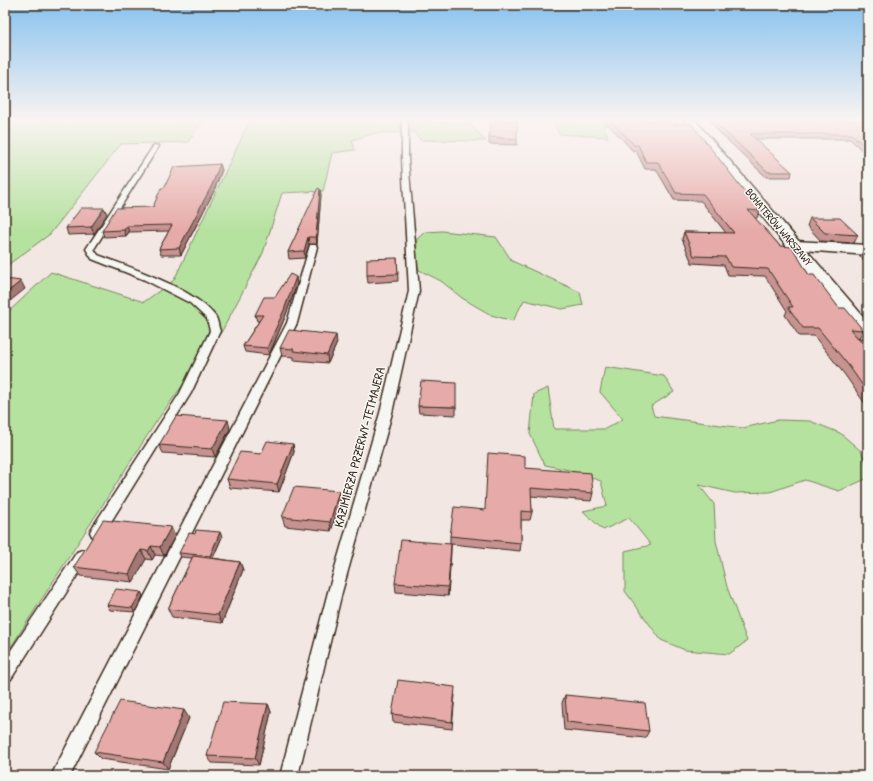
<svg xmlns="http://www.w3.org/2000/svg" width="873" height="781" viewBox="0 0 873 781" font-family="'Patrick Hand',sans-serif">
  <rect width="100%" height="100%" fill="#f3e7e3"/>
  <filter id="ink" filterUnits="userSpaceOnUse"><feTurbulence type="fractalNoise" baseFrequency=".025" numOctaves="2"/><feDisplacementMap in="SourceGraphic" scale="8" xChannelSelector="R" yChannelSelector="G"/><feConvolveMatrix kernelMatrix="1 2 1 2 8 2 1 2 1" color-interpolation-filters="sRGB"/></filter>
  <g filter="url(#ink)">
    <g fill="#b6e2a0" stroke="#78865f">
      <path d="M 5,120 L 203,120 L 188,142 L 121,144 L 50,234 L 5,267 Z"/>
      <path d="M 250,120 L 400,120 L 469,124 L 486,141 L 420,140 L 414,132 L 376,133 L 352,140 L 355,150 L 332,153 L 323,191 L 282,193 L 263,253 L 222,331 L 158,419 L 5,656 L 5,315 L 51,272 L 144,302 L 174,280 Z"/>
      <path d="M 483,120 L 625,120 L 629,125 L 603,125 L 608,137 L 559,134 L 555,123 Z"/>
      <path d="M 442,231 L 496,237 L 512,261 L 580,292 L 583,305 L 562,309 L 524,300 L 513,321 L 491,315 L 462,298 L 441,281 L 419,270 L 416,259 L 417,239 L 425,232 Z"/>
      <path d="M 605,367 L 664,376 L 674,392 L 651,406 L 654,416 L 743,428 L 778,420 L 810,421 L 840,433 L 861,451 L 868,468 L 868,478 L 839,491 L 805,480 L 770,492 L 735,493 L 699,485 L 714,504 L 716,541 L 727,587 L 747,641 L 729,654 L 685,650 L 661,640 L 625,591 L 625,551 L 651,545 L 629,518 L 603,530 L 583,511 L 607,506 L 601,481 L 569,470 L 545,465 L 530,434 L 534,394 L 548,388 L 554,429 L 605,429 L 623,419 L 600,392 Z"/>
    </g>
    <g fill="none" stroke-linecap="round" stroke-linejoin="round">
      <g stroke="#3b2a1e" stroke-width="3">
        <g id="service">
          <path d="M 402,120 L 408,120 L 408,159 L 419,291 L 392,413 L 342,592 L 298,776 L 280,776 L 328,592 L 380,413 L 409,291 L 402,159 Z"/>
          <path d="M 154,145 L 159,146 L 94,249 L 98,255 C 131,268 194,288 215,316 C 218,320 218,326 220,331 L 191,393 L 102,536 L 97,538 L 92,536 L 90,532 L 92,528 L 180,393 L 210,331 L 207,319 L 190,303 L 145,280 L 92,259 L 86,249 Z"/>
          <path d="M 310,245 L 316,245 L 317,247 L 297,323 L 70,776 L 51,776 L 287,323 Z"/>
          <path d="M 82,550 L 87,552 L 89,556 L 87,560 L 11,679 L 5,681 L 5,659 L 77,552 Z"/>
        </g>
      </g>
      <g stroke="#3b2a1e" stroke-width="3">
        <path id="minor" d="M 795,241 L 868,245 L 868,255 L 790,249 L 787,246 L 790,243 Z"/>
      </g>
      <g stroke="#3b2a1e" stroke-width="3">
        <path id="tertiary" d="M 684,120 L 695,120 L 868,322 L 868,340 L 861,338 Z"/>
      </g>
      <use href="#service" fill="#f6f6f2" fill-rule="evenodd"/>
      <use href="#minor" fill="#f6f6f2" fill-rule="evenodd"/>
      <use href="#tertiary" fill="#f6f6f2" fill-rule="evenodd"/>
    </g>
    <g fill="#c69391" stroke="#3b2a1e">
      <path d="M 604,120 L 669,120 L 672,124 L 760,211 L 757,218 L 754,218 L 780,246 L 809,275 L 839,308 L 863,330 L 859,338 L 857,337 L 868,350 L 868,408 L 845,375 L 814,336 L 799,336 L 785,315 L 787,311 L 765,276 L 728,275 L 724,265 L 692,263 L 682,239 L 684,232 L 726,233 L 701,201 L 674,200 L 656,169 L 645,169 L 636,151 L 633,151 Z"/>
      <path d="M 709,120 L 868,120 L 868,156 L 850,139 L 755,139 L 792,172 L 791,177 L 766,177 L 716,129 Z"/>
      <path d="M 489,137 L 517,139 L 517,145 L 489,144 Z"/>
      <path d="M 220,164 L 222,170 L 214,191 L 181,255 L 161,255 L 159,249 L 169,231 L 129,232 L 126,236 L 104,237 L 102,231 L 153,207 L 164,188 Z"/>
      <path d="M 320,189 L 321,195 L 317,244 L 309,244 L 305,258 L 289,259 L 288,252 Z"/>
      <path d="M 104,208 L 107,214 L 94,234 L 68,235 L 66,228 Z"/>
      <path d="M 810,218 L 858,235 L 854,243 L 821,241 L 807,226 Z"/>
      <path d="M 864,250 L 868,250 L 868,265 L 860,257 Z"/>
      <path d="M 397,258 L 398,281 L 368,283 L 367,275 Z"/>
      <path d="M 296,277 L 297,284 L 285,317 L 269,355 L 245,352 L 243,346 L 259,321 L 257,321 L 255,315 Z"/>
      <path d="M 337,343 L 328,363 L 294,360 L 294,357 L 282,356 L 280,348 Z"/>
      <path d="M 418,406 L 456,407 L 456,415 L 419,413 Z"/>
      <path d="M 230,429 L 215,457 L 163,453 L 159,445 Z"/>
      <path d="M 293,444 L 294,452 L 279,492 L 230,488 L 227,479 L 261,454 Z"/>
      <path d="M 525,468 L 593,493 L 591,501 L 531,496 L 532,512 L 530,520 L 521,520 L 521,543 L 520,551 L 451,544 L 448,596 L 396,592 L 395,583 L 450,544 L 450,536 L 485,510 Z"/>
      <path d="M 341,500 L 331,531 L 285,526 L 282,517 Z"/>
      <path d="M 175,536 L 164,556 L 155,555 L 152,560 L 146,559 L 133,582 L 80,576 L 74,567 Z"/>
      <path d="M 222,537 L 213,558 L 240,562 L 243,570 L 222,623 L 172,617 L 168,609 L 192,558 L 181,557 L 179,553 Z"/>
      <path d="M 141,592 L 143,596 L 135,612 L 110,610 L 107,605 Z"/>
      <path d="M 455,695 L 452,729 L 393,722 L 392,714 Z"/>
      <path d="M 565,695 L 649,731 L 645,738 L 564,730 L 562,703 Z"/>
      <path d="M 268,704 L 271,712 L 259,765 L 212,763 L 207,756 Z"/>
      <path d="M 189,718 L 168,769 L 101,759 L 94,752 Z"/>
    </g>
    <g fill="#a17876" stroke="#3b2a1e">
      <path d="M 220,164 L 222,170 L 214,191 L 181,255 L 179,248 Z"/>
      <path d="M 320,189 L 321,195 L 317,244 L 316,237 Z"/>
      <path d="M 104,208 L 107,214 L 94,234 L 91,227 Z"/>
      <path d="M 127,226 L 129,232 L 126,236 L 124,230 Z"/>
      <path d="M 308,237 L 309,244 L 305,258 L 304,251 Z"/>
      <path d="M 296,277 L 297,284 L 285,317 L 269,355 L 267,348 Z"/>
      <path d="M 21,281 L 25,289 L 5,305 L 5,294 Z"/>
      <path d="M 336,335 L 337,343 L 328,363 L 327,355 Z"/>
      <path d="M 228,420 L 230,429 L 215,457 L 212,449 Z"/>
      <path d="M 293,444 L 294,452 L 279,492 L 277,484 Z"/>
      <path d="M 339,491 L 341,500 L 331,531 L 330,522 Z"/>
      <path d="M 171,527 L 175,536 L 164,556 L 160,547 Z"/>
      <path d="M 220,532 L 222,537 L 212,560 L 210,556 Z"/>
      <path d="M 451,544 L 451,553 L 448,596 L 448,587 Z"/>
      <path d="M 151,546 L 155,555 L 152,560 L 148,551 Z"/>
      <path d="M 141,550 L 146,559 L 133,582 L 129,574 Z"/>
      <path d="M 240,562 L 243,570 L 222,623 L 218,615 Z"/>
      <path d="M 141,592 L 143,596 L 135,612 L 132,608 Z"/>
      <path d="M 268,704 L 271,712 L 259,765 L 255,758 Z"/>
      <path d="M 184,710 L 189,718 L 168,769 L 163,762 Z"/>
    </g>
    <g fill="#e6aba9" stroke="#3b2a1e">
      <path d="M 491,120 L 517,121 L 517,139 L 489,137 Z"/>
      <path d="M 610,120 L 669,120 L 672,124 L 691,123 L 760,211 L 748,210 L 780,246 L 792,247 L 809,275 L 814,275 L 839,308 L 845,308 L 863,330 L 850,329 L 868,350 L 868,393 L 849,366 L 818,328 L 803,328 L 788,307 L 793,307 L 768,269 L 731,267 L 726,257 L 694,256 L 684,232 L 734,233 L 703,194 L 676,193 L 658,162 L 646,162 L 638,145 L 634,145 Z"/>
      <path d="M 714,120 L 868,120 L 868,150 L 852,134 L 750,134 L 792,172 L 768,172 L 717,124 Z"/>
      <path d="M 220,164 L 212,185 L 179,248 L 159,249 L 172,225 L 127,226 L 124,230 L 102,231 L 116,208 L 153,207 L 161,188 L 164,188 L 174,167 Z"/>
      <path d="M 318,188 L 320,189 L 316,237 L 308,237 L 304,251 L 288,252 Z"/>
      <path d="M 81,208 L 104,208 L 91,227 L 66,228 Z"/>
      <path d="M 810,218 L 840,218 L 858,235 L 825,233 Z"/>
      <path d="M 864,250 L 868,250 L 868,254 Z"/>
      <path d="M 397,258 L 398,274 L 367,275 L 367,259 Z"/>
      <path d="M 290,274 L 296,277 L 284,310 L 267,348 L 243,346 L 263,315 L 255,315 L 264,297 L 275,297 Z"/>
      <path d="M 5,279 L 21,281 L 5,294 Z"/>
      <path d="M 289,330 L 336,335 L 327,355 L 293,351 L 294,349 L 280,348 Z"/>
      <path d="M 421,381 L 456,383 L 456,407 L 418,406 Z"/>
      <path d="M 176,416 L 228,420 L 212,449 L 159,445 Z"/>
      <path d="M 267,441 L 293,444 L 277,484 L 227,479 L 240,452 L 261,454 Z"/>
      <path d="M 488,453 L 525,456 L 525,468 L 591,473 L 593,493 L 531,488 L 532,512 L 521,511 L 521,543 L 450,536 L 454,507 L 485,510 Z"/>
      <path d="M 294,487 L 339,491 L 330,522 L 282,517 Z"/>
      <path d="M 103,520 L 171,527 L 160,547 L 151,546 L 148,551 L 141,550 L 129,574 L 74,567 Z"/>
      <path d="M 196,530 L 220,532 L 210,556 L 179,553 L 189,533 L 195,534 Z"/>
      <path d="M 401,540 L 451,544 L 448,587 L 395,583 Z"/>
      <path d="M 193,556 L 240,562 L 218,615 L 168,609 Z"/>
      <path d="M 116,589 L 141,592 L 132,608 L 107,605 Z"/>
      <path d="M 398,680 L 455,687 L 452,722 L 392,714 Z"/>
      <path d="M 565,695 L 645,703 L 649,731 L 567,722 Z"/>
      <path d="M 120,701 L 184,710 L 163,762 L 94,752 Z"/>
      <path d="M 223,702 L 268,704 L 255,758 L 207,756 Z"/>
    </g>
  </g>
  <linearGradient id="sky" x2="0" y2="1"><stop stop-color="#87c2ef"/><stop offset="0.52" stop-color="#faf4f2"/><stop offset="1" stop-color="#faf4f2" stop-opacity="0"/></linearGradient>
  <rect width="873" height="230" fill="url(#sky)"/>
  <g text-anchor="middle" dominant-baseline="central" stroke-width="3" stroke-linejoin="round" paint-order="stroke">
    <g font-size="11" fill="#3b2a1e" stroke="#f6f6f2">
      <text transform="translate(779 227) rotate(50)">BOHATERÓW WARSZAWY</text>
    </g>
    <g font-size="13" fill="#3b2a1e" stroke="#f6f6f2">
      <text transform="translate(359 447) rotate(-75)">KAZIMIERZA PRZERWY-TETMAJERA</text>
    </g>
  </g>
  <rect width="873" height="781" fill="none" stroke="#f6f6f2" stroke-width="20"/>
  <rect x="10" y="10" width="853" height="761" fill="none" stroke="#3b2a1e" stroke-width="1.5" filter="url(#ink)"/>
</svg>
